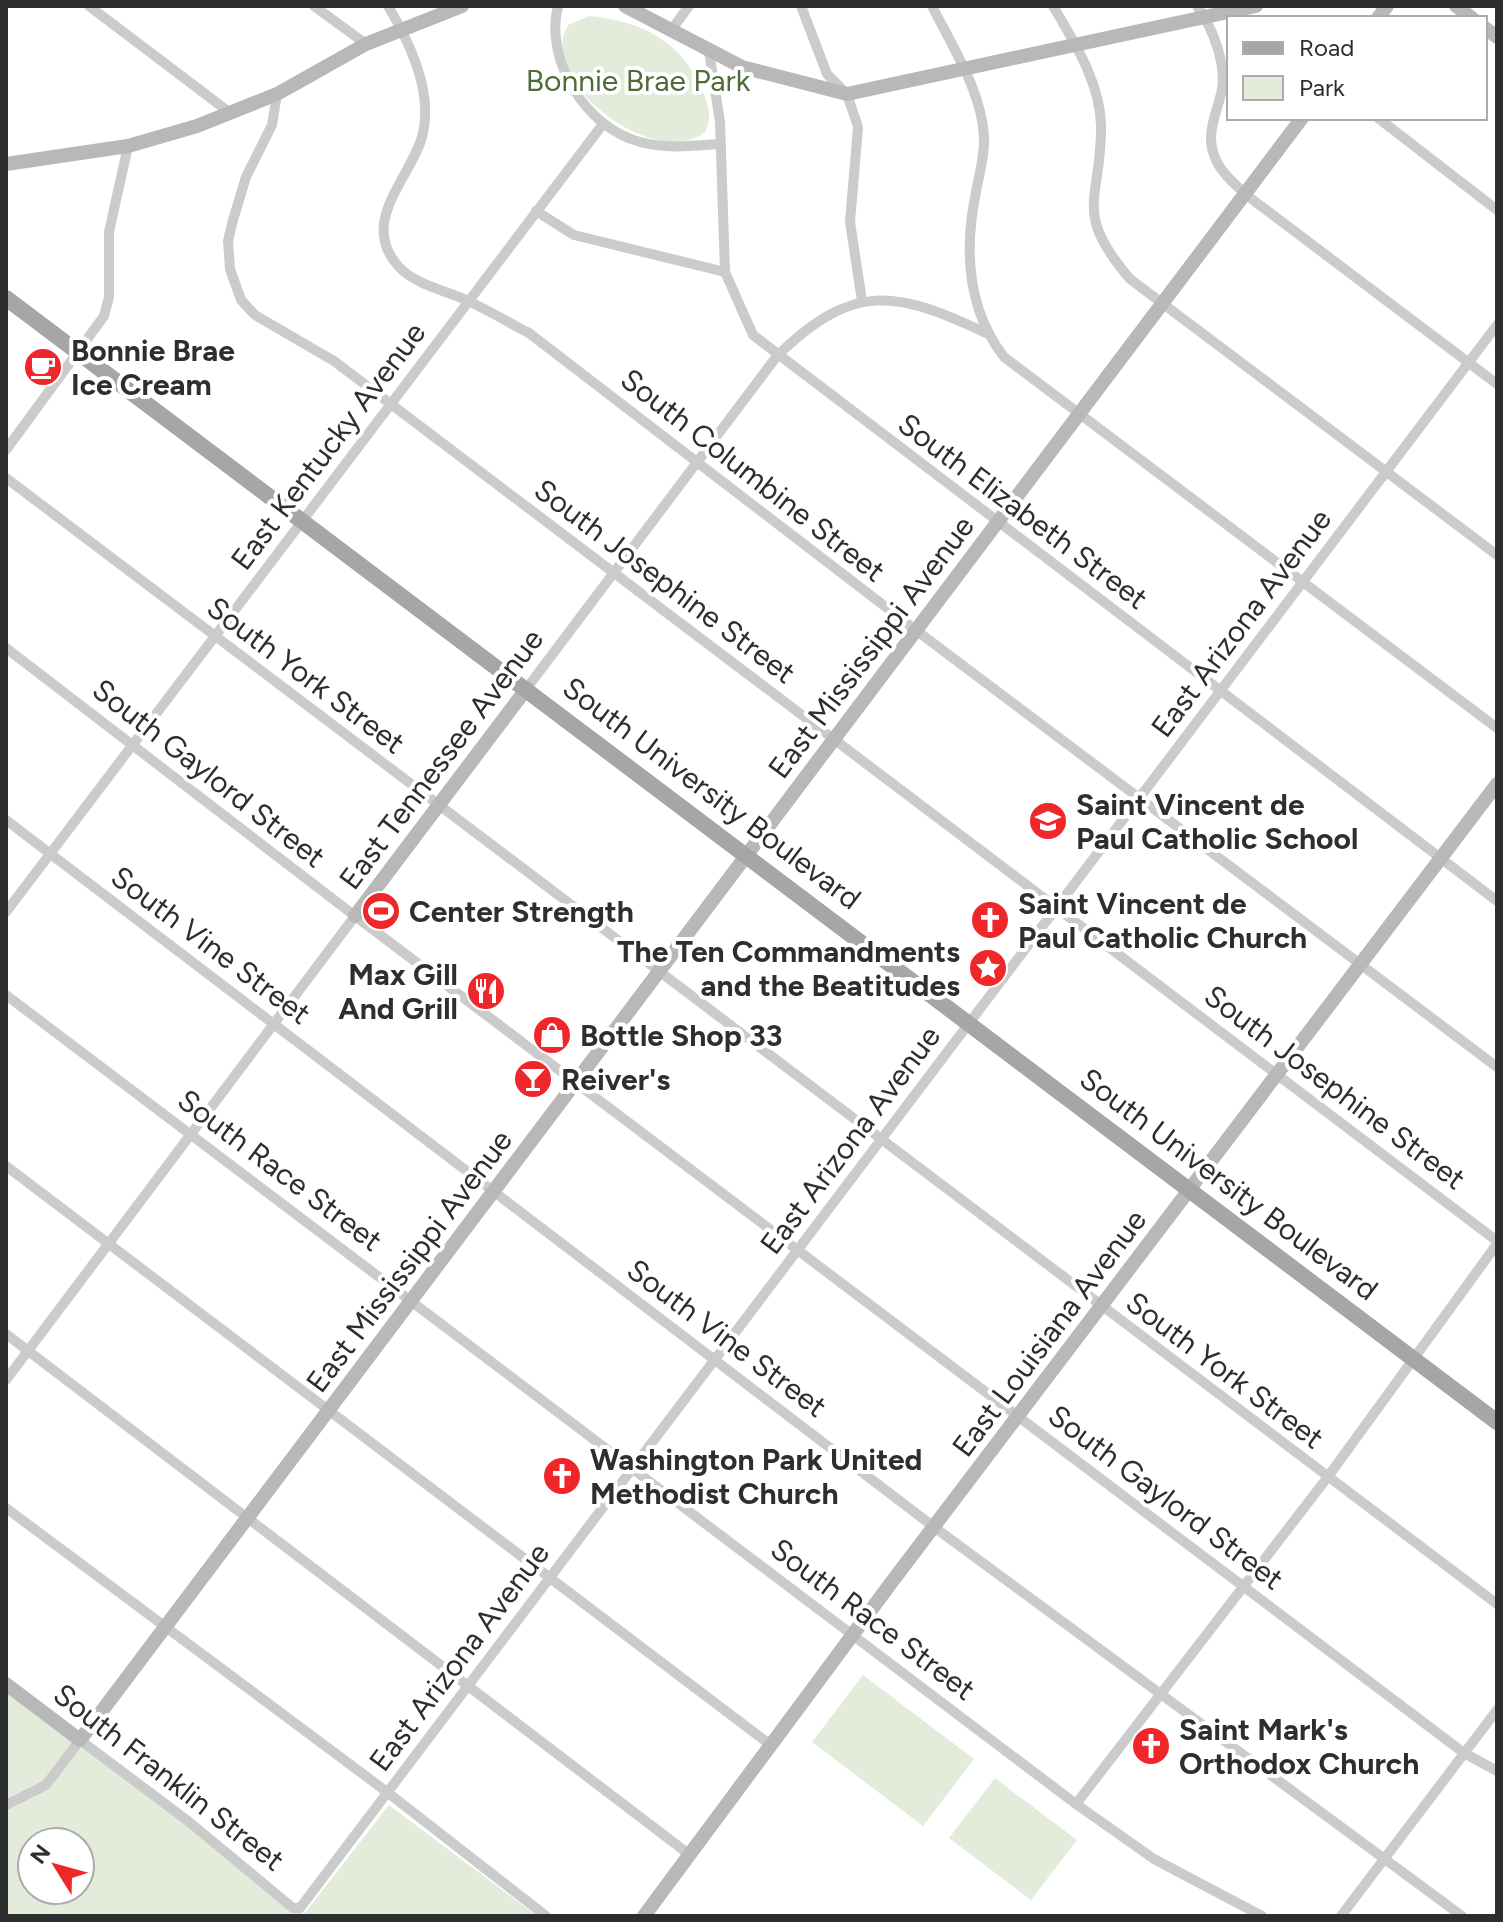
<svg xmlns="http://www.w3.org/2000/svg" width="1503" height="1922" viewBox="0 0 1503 1922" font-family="Figtree,sans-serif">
  <rect width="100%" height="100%" fill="#fff"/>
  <g fill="#e3ecda" fill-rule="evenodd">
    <path d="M 589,16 C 641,21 681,40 702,90 C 708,103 713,118 705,132 C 657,172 535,82 568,25 Z"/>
    <path d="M 863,1675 L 974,1759 L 923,1826 L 812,1742 Z"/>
    <path d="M 6,1690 L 304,1914 L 389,1805 L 537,1916 L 6,1916 ZM 32,1842 L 80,1842 L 80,1890 L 32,1890 Z"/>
    <path d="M 995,1778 L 1077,1840 L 1031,1900 L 949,1838 Z"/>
  </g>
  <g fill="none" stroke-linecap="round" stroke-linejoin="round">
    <g stroke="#cbcbcb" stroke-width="10">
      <path d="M 89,6 L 229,112"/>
      <path d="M 314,6 L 366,44"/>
      <path d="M 388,6 C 409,41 433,90 423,133 C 413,177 357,221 399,267 C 415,284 443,290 464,299 C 486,309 508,322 529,333 L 917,631 L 1497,1067"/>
      <path d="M 558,6 C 544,60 586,128 640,142 C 666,149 693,146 720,144"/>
      <path d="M 801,6 L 827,74 L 847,94 L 858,127 L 850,222 L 862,301"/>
      <path d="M 932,6 C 952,46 982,92 984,137 C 985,156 979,174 976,192 C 964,250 967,309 1004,357 L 1497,728"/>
      <path d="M 1053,6 C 1074,42 1100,82 1101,125 C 1102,201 1071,210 1130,279 L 1497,555"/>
      <path d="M 1197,6 C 1213,28 1228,67 1221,94 C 1216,114 1206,135 1214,155 C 1219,171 1234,183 1245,194 L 1497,384"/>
      <path d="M 672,29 L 689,6"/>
      <path d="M 709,51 L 720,122 L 725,272 L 753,335 L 1497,901"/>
      <path d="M 277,94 L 272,125 L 246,177 L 233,220 L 228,241 L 230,269 L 241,300 L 255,315 L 334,361 L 1497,1241"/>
      <path d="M 1378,118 L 1497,210"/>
      <path d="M 536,211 L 574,235 L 725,272"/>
      <path d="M 6,450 L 104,316 L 109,297 L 109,232 L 128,146"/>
      <path d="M 6,478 L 1497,1604"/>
      <path d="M 6,648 L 355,916 L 1464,1753 L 1497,1771"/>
      <path d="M 527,688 L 777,356 C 853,282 895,290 986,333"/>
      <path d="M 6,820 L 934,1527 L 1462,1916"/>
      <path d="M 6,912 L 603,124"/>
      <path d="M 6,995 L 1076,1804 L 1154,1859 L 1262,1916"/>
      <path d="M 6,1166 L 772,1746"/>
      <path d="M 6,1334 L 690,1855"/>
      <path d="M 6,1380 L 355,916"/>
      <path d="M 6,1508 L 387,1792 L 546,1916"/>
      <path d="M 1076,1804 L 1327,1478 L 1497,1244"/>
      <path d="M 6,1805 L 46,1785 L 80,1740 L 188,1821 L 293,1908 L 300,1908 L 1497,325"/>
      <path d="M 1341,1916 L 1497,1710"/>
    </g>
    <g stroke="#b8b8b8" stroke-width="14">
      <path d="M 625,6 L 742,67 L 847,94 L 1256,6"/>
      <path d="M 1456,6 L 1472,18"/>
      <path d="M 1378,18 L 1387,6"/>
      <path d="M 1485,28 L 1497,37"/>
      <path d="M 6,164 L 128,146 L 197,126 L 277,94 L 366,44 L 462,6"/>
      <path d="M 355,916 L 527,688"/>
      <path d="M 6,1684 L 80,1740 L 1302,118"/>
      <path d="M 644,1916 L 894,1579 L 1497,784"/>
    </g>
    <path stroke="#a6a6a6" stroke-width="16" d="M 6,298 L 1497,1422"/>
  </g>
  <defs>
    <g id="cafe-disc" transform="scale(2)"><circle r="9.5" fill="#ef262a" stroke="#fff"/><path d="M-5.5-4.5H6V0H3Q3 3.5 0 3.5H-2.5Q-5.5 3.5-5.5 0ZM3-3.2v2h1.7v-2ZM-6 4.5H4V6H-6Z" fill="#fff"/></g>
    <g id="school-disc" transform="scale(2)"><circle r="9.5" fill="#ef262a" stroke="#fff"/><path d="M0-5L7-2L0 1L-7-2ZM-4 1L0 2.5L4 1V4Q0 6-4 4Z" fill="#fff"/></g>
    <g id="stadium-disc" transform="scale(2)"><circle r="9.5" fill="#ef262a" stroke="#fff"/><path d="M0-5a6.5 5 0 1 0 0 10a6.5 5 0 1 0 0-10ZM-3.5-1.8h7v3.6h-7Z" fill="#fff"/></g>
    <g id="church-disc" transform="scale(2)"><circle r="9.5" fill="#ef262a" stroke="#fff"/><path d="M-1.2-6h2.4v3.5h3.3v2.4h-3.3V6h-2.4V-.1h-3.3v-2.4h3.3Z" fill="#fff"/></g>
    <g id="sight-disc" transform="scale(2)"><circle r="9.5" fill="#ef262a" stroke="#fff"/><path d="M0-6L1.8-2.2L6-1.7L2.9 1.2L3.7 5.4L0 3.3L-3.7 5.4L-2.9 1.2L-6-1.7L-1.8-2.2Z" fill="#fff"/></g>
    <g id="restaurant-disc" transform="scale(2)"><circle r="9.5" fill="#ef262a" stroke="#fff"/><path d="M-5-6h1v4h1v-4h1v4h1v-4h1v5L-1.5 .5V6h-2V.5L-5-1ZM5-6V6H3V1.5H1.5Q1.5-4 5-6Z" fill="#fff"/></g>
    <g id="shop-disc" transform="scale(2)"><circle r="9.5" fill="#ef262a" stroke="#fff"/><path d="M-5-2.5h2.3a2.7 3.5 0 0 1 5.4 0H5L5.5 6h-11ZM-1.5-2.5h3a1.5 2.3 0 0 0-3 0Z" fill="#fff"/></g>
    <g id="bar-disc" transform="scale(2)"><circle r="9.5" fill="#ef262a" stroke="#fff"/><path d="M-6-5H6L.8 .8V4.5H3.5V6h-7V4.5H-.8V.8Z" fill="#fff"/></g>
  </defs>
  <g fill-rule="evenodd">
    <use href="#cafe-disc" x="43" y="367"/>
    <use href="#school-disc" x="1048" y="821"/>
    <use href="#stadium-disc" x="381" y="911"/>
    <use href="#church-disc" x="990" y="920"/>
    <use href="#sight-disc" x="988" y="968"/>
    <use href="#restaurant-disc" x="486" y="991"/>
    <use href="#shop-disc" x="552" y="1035"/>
    <use href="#bar-disc" x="533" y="1079"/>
    <use href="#church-disc" x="562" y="1476"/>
    <use href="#church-disc" x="1151" y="1746"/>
  </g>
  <g text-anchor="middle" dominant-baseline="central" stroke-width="8" stroke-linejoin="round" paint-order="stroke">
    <g font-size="30" fill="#4e6c39" stroke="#fff">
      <text x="638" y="80">Bonnie Brae Park</text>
    </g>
    <g font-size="30" font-weight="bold" fill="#2e2e2e" stroke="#fff" text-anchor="start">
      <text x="71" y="350">Bonnie Brae<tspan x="71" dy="34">Ice Cream</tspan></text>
      <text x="1076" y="804">Saint Vincent de<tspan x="1076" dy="34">Paul Catholic School</tspan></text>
      <text x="1018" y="903">Saint Vincent de<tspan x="1018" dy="34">Paul Catholic Church</tspan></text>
      <text x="409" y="911">Center Strength</text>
      <text x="960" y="951" text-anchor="end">The Ten Commandments<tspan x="960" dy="34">and the Beatitudes</tspan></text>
      <text x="458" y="974" text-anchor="end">Max Gill<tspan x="458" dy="34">And Grill</tspan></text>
      <text x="580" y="1035">Bottle Shop 33</text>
      <text x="561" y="1079">Reiver's</text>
      <text x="590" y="1459">Washington Park United<tspan x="590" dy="34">Methodist Church</tspan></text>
      <text x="1179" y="1729">Saint Mark's<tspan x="1179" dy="34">Orthodox Church</tspan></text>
    </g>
    <g font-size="30" fill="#2e2e2e" stroke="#fff">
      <text transform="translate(328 446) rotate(-53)">East Kentucky Avenue</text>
      <text transform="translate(753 475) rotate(38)">South Columbine Street</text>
      <text transform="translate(1023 511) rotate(37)">South Elizabeth Street</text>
      <text transform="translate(665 581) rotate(37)">South Josephine Street</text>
      <text transform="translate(1241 623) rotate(-53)">East Arizona Avenue</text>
      <text transform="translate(871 647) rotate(-53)">East Mississippi Avenue</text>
      <text transform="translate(306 675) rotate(37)">South York Street</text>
      <text transform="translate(441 759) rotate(-53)">East Tennessee Avenue</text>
      <text transform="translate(209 773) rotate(38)">South Gaylord Street</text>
      <text transform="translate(712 793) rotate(37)">South University Boulevard</text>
      <text transform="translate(211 945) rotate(37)">South Vine Street</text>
      <text transform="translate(1335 1087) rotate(37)">South Josephine Street</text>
      <text transform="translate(850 1140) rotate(-53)">East Arizona Avenue</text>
      <text transform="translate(280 1170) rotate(37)">South Race Street</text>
      <text transform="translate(1229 1184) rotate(37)">South University Boulevard</text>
      <text transform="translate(409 1261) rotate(-53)">East Mississippi Avenue</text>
      <text transform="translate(1049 1333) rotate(-53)">East Louisiana Avenue</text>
      <text transform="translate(727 1338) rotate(37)">South Vine Street</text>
      <text transform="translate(1225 1370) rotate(37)">South York Street</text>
      <text transform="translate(1166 1497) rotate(37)">South Gaylord Street</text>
      <text transform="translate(873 1619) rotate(37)">South Race Street</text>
      <text transform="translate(459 1657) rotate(-53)">East Arizona Avenue</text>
      <text transform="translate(169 1777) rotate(38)">South Franklin Street</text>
    </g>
  </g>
  <rect width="1503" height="1922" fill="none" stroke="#2e2e2e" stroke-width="16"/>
  <rect x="1227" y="16" width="260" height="104" fill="#ffffff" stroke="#ababab" stroke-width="2"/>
  <rect x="1243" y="42" width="40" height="12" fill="#a6a6a6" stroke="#ababab" stroke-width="2"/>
  <text x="1299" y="56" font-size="24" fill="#2e2e2e">Road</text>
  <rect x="1243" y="76" width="40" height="24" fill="#e3ecda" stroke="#ababab" stroke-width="2"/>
  <text x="1299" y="96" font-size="24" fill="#2e2e2e">Park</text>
  <g transform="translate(56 1866) rotate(307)"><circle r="38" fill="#ffffff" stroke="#ababab" stroke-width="2"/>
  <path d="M0-6L14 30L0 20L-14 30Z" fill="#ef262a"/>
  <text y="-12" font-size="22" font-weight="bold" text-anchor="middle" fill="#2e2e2e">N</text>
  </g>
</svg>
